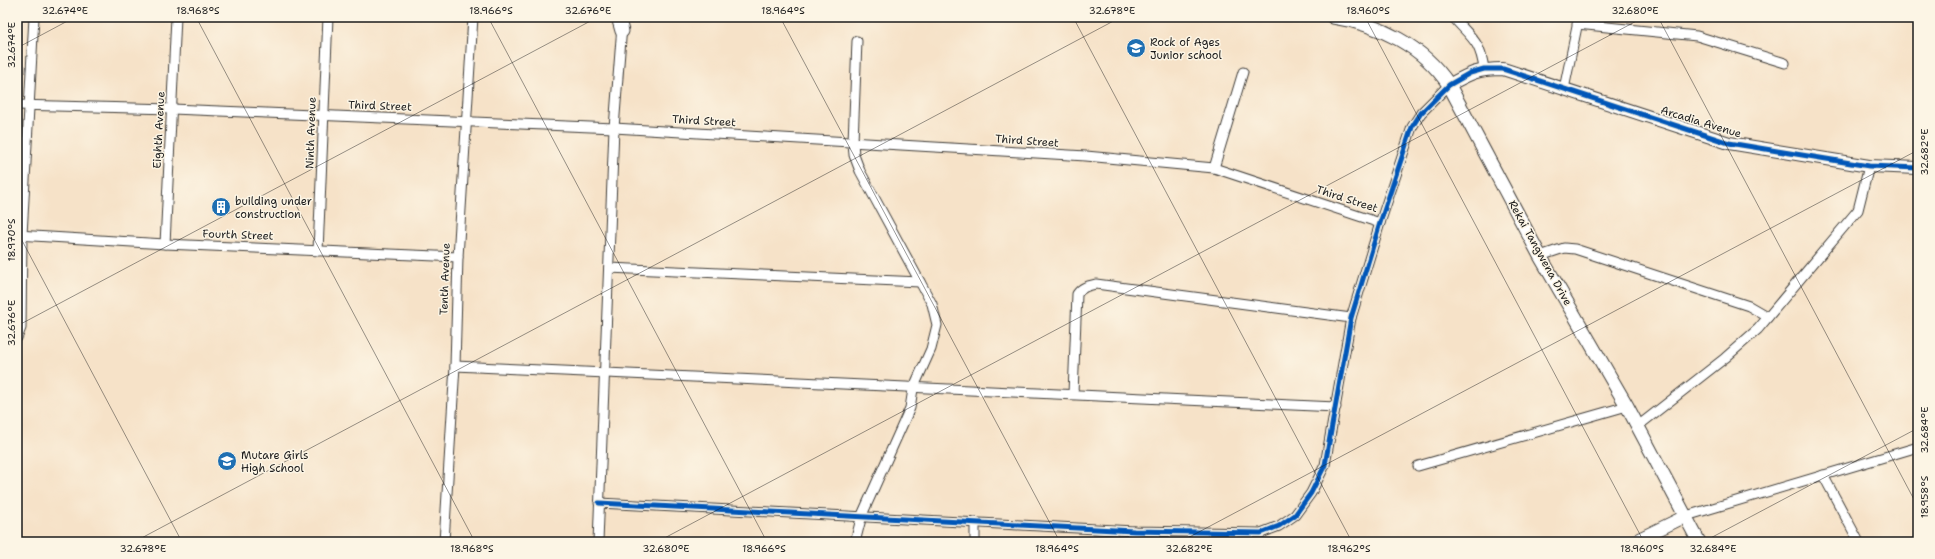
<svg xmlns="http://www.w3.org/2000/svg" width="1935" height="559" viewBox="0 0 1935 559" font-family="'Shantell Sans',sans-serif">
  <rect width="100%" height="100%" fill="#fcf5e5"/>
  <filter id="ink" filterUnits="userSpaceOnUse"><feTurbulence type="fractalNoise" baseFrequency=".025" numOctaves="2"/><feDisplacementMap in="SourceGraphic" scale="8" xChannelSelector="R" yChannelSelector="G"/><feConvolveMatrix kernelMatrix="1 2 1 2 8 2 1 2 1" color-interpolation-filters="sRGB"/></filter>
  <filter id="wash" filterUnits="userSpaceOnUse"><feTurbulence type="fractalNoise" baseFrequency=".012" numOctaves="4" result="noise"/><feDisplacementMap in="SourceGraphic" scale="16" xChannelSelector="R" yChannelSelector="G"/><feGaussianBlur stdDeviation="0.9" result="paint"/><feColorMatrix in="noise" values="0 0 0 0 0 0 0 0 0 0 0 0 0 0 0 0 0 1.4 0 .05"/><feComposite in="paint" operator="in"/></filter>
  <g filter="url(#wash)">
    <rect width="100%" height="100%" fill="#f6e2c8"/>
  </g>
  <g filter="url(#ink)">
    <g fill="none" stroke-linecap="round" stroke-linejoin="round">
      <g stroke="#3d3a36" stroke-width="11">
        <g id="minor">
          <path d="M 1453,17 C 1471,38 1480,40 1484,69"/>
          <path d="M 1577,24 L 1697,36 L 1785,63"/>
          <path d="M 1564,89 L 1579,17"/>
          <path d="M 17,105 L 172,109 L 614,128 L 1086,156 L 1214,168 L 1380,223"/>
          <path d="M 1214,168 L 1243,72"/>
          <path d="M 17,235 L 165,244 L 458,257"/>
          <path d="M 165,244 L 176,17"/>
          <path d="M 318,251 L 328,17"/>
          <path d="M 1540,256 L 1564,248 L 1575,249 L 1749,306 L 1768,317"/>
          <path d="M 609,268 L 920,282"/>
          <path d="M 17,338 L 21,328 L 22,235 L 34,17"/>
          <path d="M 455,366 L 1336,407"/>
          <path d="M 1073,394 L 1077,294 C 1082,287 1087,286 1096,284 L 1351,318"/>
          <path d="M 1638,426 L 1725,358 L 1758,329 L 1858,210 L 1869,166"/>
          <path d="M 1418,466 L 1627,406"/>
          <path d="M 1823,475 L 1859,542"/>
          <path d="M 599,503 L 1134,531 L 1261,533 L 1279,526 L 1295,515 L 1311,493 L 1325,465 L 1351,318 L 1380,223 L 1412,127 L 1421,113 L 1449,85"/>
          <path d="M 1686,516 L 1918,447"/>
          <path d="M 444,542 L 455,366 L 458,257 L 473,17"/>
          <path d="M 598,542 L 614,128 L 622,26"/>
          <path d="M 855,542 L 862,515 L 910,408 L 913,389 L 931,349 L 937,325 L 932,304 L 860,171 L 854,155 L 853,142 L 857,41"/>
          <path d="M 975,542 L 975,522"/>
          <path d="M 1134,542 L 1134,531"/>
        </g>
      </g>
      <g stroke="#3d3a36" stroke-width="14">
        <g id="tertiary">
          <path d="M 1449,85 C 1470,73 1478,69 1503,69 L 1729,143 L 1869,166 L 1918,168"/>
          <path d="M 1633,542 L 1686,516"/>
        </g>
      </g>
      <g stroke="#3d3a36" stroke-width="15">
        <g id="secondary">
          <path d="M 618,17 L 622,31"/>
          <path d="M 1333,17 C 1379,24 1423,46 1449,85 L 1540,256 L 1627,406 L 1699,542"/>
        </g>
      </g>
      <use href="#minor" stroke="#fff" stroke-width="9"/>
      <use href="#tertiary" stroke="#fff" stroke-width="12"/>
      <use href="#secondary" stroke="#fff" stroke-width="13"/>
      <g stroke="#fcf5e5" stroke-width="8">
        <path id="cycleway" d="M 599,503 L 1134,531 L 1261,533 L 1279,526 L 1295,515 L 1311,493 L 1325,465 L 1351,318 L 1380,223 L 1412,127 L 1421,113 L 1449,85 L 1470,73 L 1484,69 L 1503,69 L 1729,143 L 1869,166 L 1918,168"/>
      </g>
      <use href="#cycleway" stroke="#0057b8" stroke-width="5"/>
    </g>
  </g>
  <path fill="none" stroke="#1c1c1c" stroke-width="1" stroke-opacity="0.45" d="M 196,17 L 475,542M 488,17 L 767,542M 780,17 L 1060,542M 1073,17 L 1352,542M 1365,17 L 1644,542M 1658,17 L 1918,507M 17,48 L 75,17M 17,231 L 182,542M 17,326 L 598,17M 134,542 L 1121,17M 657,542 L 1644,17M 1180,542 L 1918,150M 1703,542 L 1918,428"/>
  <defs>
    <g id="school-disc" transform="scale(1)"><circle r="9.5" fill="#1f6fb2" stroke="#fcf5e5"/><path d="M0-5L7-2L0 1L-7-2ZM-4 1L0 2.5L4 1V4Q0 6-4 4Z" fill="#fff"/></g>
    <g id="building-disc" transform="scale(1)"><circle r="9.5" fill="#1f6fb2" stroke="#fcf5e5"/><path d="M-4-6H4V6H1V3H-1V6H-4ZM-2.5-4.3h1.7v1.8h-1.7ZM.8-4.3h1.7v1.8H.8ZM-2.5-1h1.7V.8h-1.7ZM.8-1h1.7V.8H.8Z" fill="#fff"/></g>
  </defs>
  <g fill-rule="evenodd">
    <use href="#school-disc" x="1136" y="48"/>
    <use href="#building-disc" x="221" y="207"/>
    <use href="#school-disc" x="227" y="461"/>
  </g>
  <g text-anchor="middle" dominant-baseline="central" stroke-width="3" stroke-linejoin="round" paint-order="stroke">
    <g font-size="11" fill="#1c1c1c" stroke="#fcf5e5" text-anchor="start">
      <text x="1150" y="42">Rock of Ages<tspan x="1150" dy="13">Junior school</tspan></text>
      <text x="235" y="201">building under<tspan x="235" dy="13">construction</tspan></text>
      <text x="241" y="455">Mutare Girls<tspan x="241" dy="13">High School</tspan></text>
    </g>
    <g font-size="11" fill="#1c1c1c" stroke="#fcf5e5">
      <text transform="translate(380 106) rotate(2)">Third Street</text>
      <text transform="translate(704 121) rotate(3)">Third Street</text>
      <text transform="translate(1701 122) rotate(17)">Arcadia Avenue</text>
      <text transform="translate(159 130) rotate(-87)">Eighth Avenue</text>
      <text transform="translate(311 133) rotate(-88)">Ninth Avenue</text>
      <text transform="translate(1027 141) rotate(4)">Third Street</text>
      <text transform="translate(1347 199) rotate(18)">Third Street</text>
      <text transform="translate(238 235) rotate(2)">Fourth Street</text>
      <text transform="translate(1540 253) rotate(61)">Rekai Tangwena Drive</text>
      <text transform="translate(445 279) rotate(-88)">Tenth Avenue</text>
    </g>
  </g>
  <rect width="1935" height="559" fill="none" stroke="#fcf5e5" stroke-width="44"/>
  <rect x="22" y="22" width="1891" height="515" fill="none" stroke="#1c1c1c" stroke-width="1.5"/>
  <g font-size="10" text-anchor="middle" fill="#1c1c1c">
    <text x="65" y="14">32.674°E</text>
    <text x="198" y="14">18.968°S</text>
    <text x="491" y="14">18.966°S</text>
    <text x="588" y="14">32.676°E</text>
    <text x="783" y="14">18.964°S</text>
    <text x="1112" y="14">32.678°E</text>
    <text x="1368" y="14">18.960°S</text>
    <text x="1635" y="14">32.680°E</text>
    <text transform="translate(11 45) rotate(-90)" y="4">32.674°E</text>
    <text transform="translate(1924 152) rotate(-90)" y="4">32.682°E</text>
    <text transform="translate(11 240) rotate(-90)" y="4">18.970°S</text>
    <text transform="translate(11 323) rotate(-90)" y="4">32.676°E</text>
    <text transform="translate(1924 430) rotate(-90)" y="4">32.684°E</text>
    <text transform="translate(1924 497) rotate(-90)" y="4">18.958°S</text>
    <text x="143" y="552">32.678°E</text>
    <text x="472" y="552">18.968°S</text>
    <text x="666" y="552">32.680°E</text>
    <text x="764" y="552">18.966°S</text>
    <text x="1057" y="552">18.964°S</text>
    <text x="1189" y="552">32.682°E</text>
    <text x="1349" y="552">18.962°S</text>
    <text x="1642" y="552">18.960°S</text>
    <text x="1713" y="552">32.684°E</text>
  </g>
</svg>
